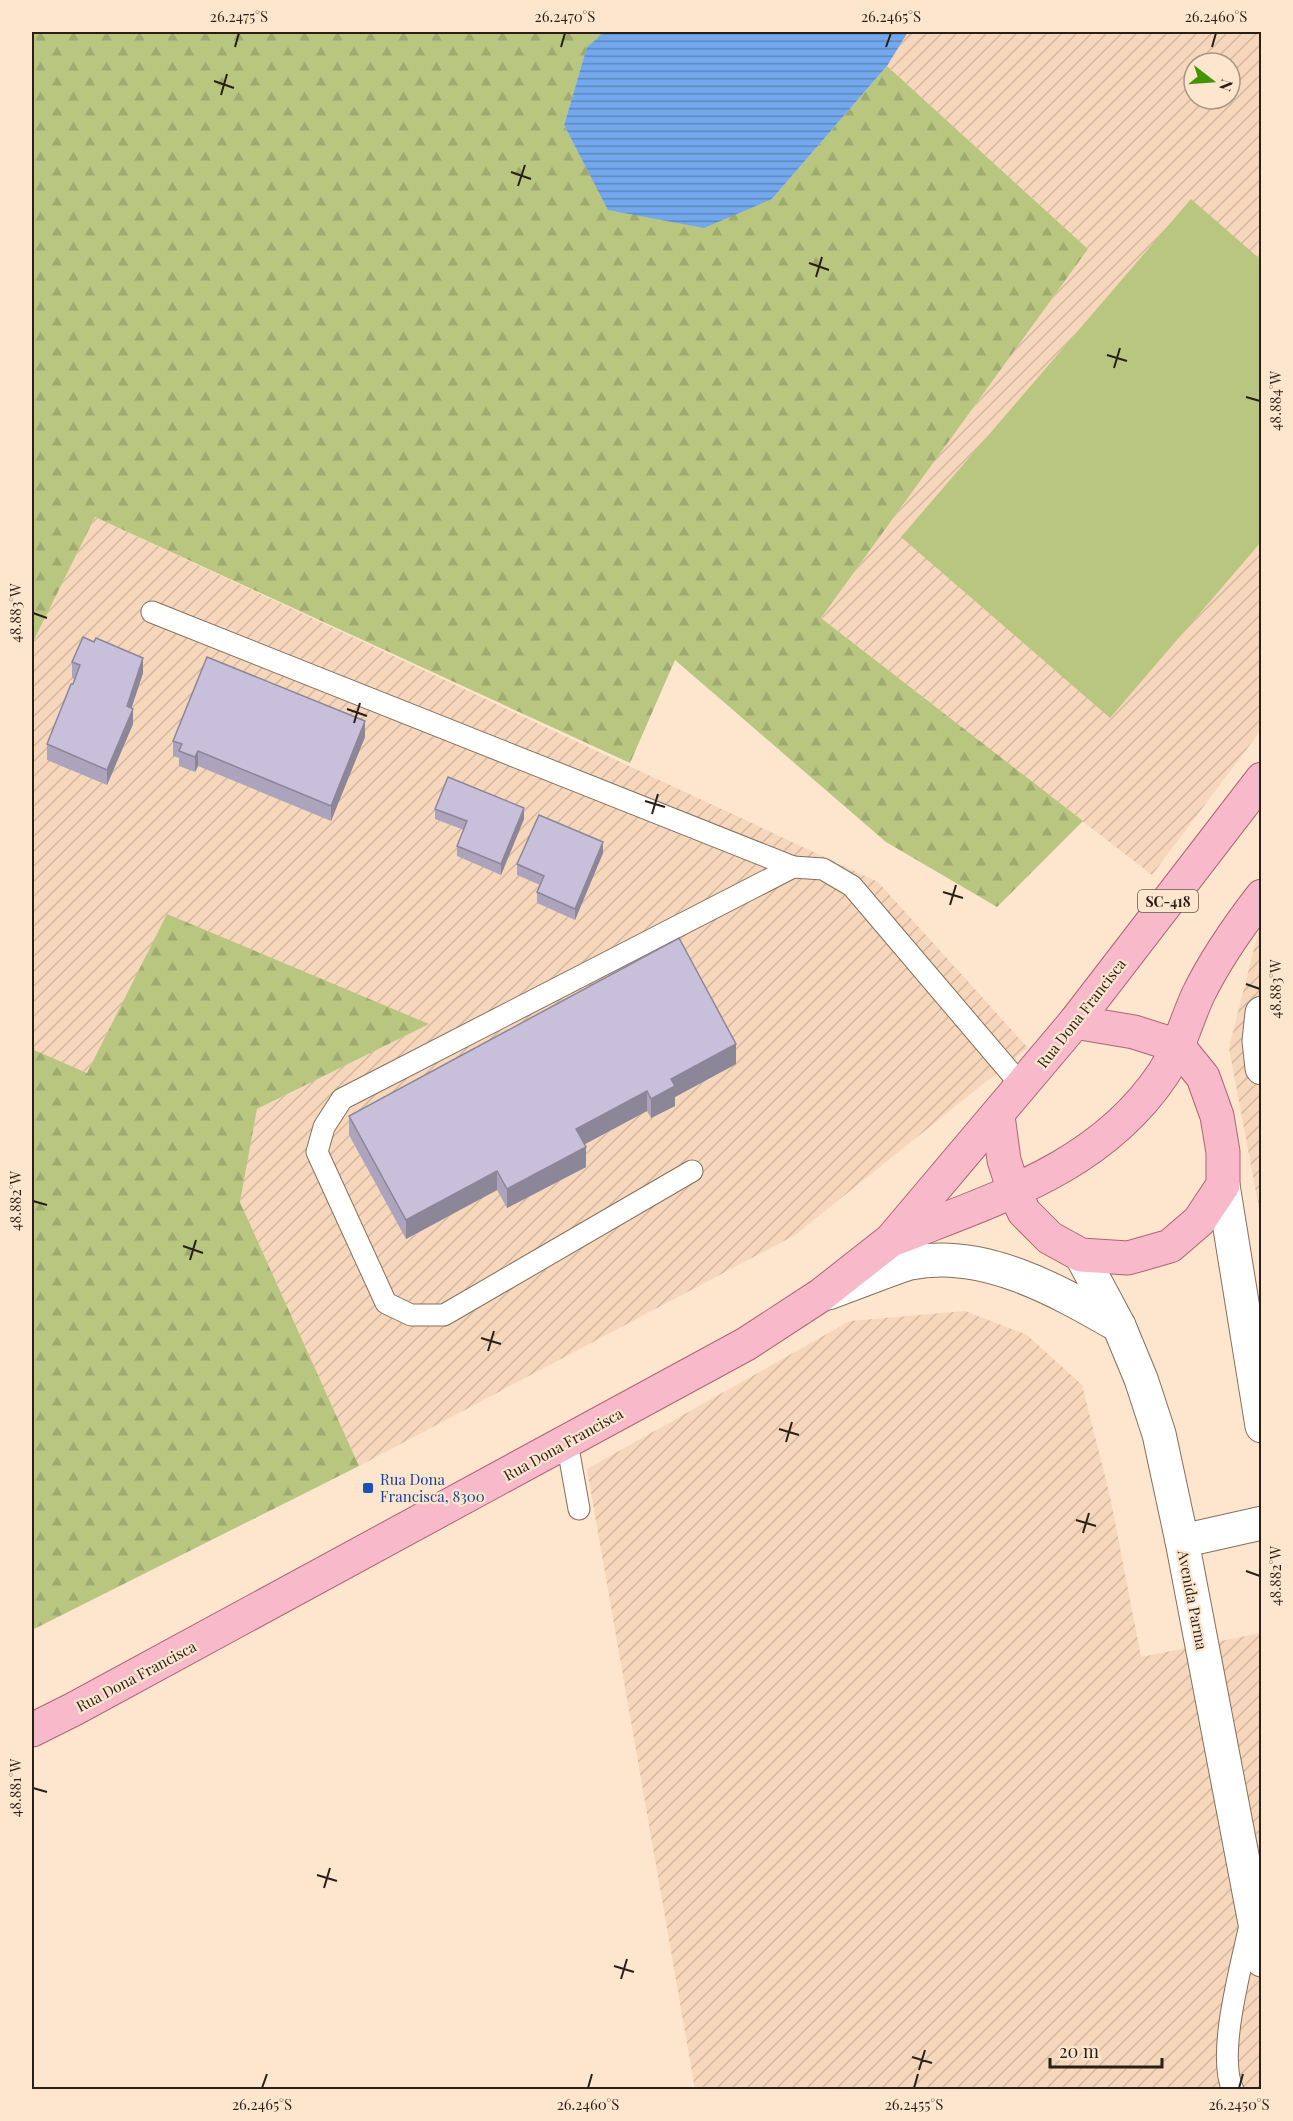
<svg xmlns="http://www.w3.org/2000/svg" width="1293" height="2121" viewBox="0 0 1293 2121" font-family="'Playfair Display',serif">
  <defs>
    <pattern id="industrial-furrows" width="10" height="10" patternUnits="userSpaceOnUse" patternTransform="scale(1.5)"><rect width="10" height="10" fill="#f6d7bb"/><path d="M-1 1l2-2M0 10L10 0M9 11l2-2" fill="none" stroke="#d3b8a0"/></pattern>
    <pattern id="forest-firs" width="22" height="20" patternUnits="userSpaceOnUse" patternTransform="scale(1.5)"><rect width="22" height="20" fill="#b9c680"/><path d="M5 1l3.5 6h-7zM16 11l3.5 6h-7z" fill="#9faa6e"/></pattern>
    <pattern id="water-rules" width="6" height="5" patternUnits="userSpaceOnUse" patternTransform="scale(1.5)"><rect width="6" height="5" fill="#73a8ed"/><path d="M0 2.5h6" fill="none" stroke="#5e88bf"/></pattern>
  </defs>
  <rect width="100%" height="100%" fill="#fee5ce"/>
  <g fill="url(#industrial-furrows)" fill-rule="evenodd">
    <path d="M 908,32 L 1261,32 L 1261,730 L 1152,875 L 821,618 L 1088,249 L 887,66 ZM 1194,63 L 1230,63 L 1230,99 L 1194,99 Z"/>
    <path d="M 95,517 L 878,882 L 1028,1048 L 795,1235 L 359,1466 L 240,1202 L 257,1109 L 428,1024 L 167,915 L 87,1073 L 32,1049 L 32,644 Z"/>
    <path d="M 1261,928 L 1261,1219 L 1229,1048 L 1258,933 Z"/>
    <path d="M 965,1311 L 1027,1335 L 1082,1385 L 1110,1496 L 1141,1657 L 1261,1633 L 1261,2089 L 695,2089 L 587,1469 L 850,1321 Z"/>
  </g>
  <path fill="#b9c680" d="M 1191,199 L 1261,260 L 1261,542 L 1110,718 L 901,537 Z"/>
  <g fill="url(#forest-firs)">
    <path d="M 32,32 L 605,32 L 587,48 L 564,125 L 609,210 L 772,199 L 887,66 L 1088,249 L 821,618 L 1083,821 L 997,907 L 886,842 L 675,660 L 630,763 L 95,517 L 32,644 Z"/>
    <path d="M 167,914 L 429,1024 L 257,1109 L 240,1202 L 359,1466 L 32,1630 L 32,1049 L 87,1073 Z"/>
  </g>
  <path fill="url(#water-rules)" d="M 605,32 L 908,32 L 887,66 L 772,199 L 704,228 L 608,210 L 564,125 L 587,47 Z"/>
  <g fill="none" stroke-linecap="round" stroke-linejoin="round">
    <g stroke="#856f5b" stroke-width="23">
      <g id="service">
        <path d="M 152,612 L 793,867"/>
        <path d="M 692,1171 L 444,1315 L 411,1315 L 386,1303 L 317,1152 L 324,1127 L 342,1099 L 793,867 L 823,869 L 852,886 L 1022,1086"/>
        <path d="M 567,1442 L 579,1509"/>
        <path d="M 1233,2090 C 1216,2055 1242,1963 1250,1925"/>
      </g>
    </g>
    <g stroke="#856f5b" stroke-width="35">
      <g id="minor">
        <path d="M 1262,1013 L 1259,1041 L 1262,1068"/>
        <path d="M 1223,1185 L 1262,1426"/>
        <path d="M 1081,1255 L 1119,1326 L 1141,1379 L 1159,1434 L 1182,1541 L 1262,1960"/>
        <path d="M 828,1293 C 847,1286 865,1279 884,1272 C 893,1269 902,1265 910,1263 C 984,1248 1058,1291 1119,1326"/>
        <path d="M 1182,1541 L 1262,1523"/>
      </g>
    </g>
    <g stroke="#ad6576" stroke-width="35">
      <g id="primary">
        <path d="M 998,1116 L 1004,1160 L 1014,1191 L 1024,1212 L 1050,1238 L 1081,1255 L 1128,1258 L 1170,1246 L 1199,1221 L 1223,1185 L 1223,1152 L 1217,1116 L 1203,1077 L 1178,1046 L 1134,1032 L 1075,1022"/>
        <path d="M 897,1238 C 997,1198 1100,1168 1163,1074 C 1179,1050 1186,1021 1198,995 C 1215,960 1238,927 1262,896"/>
        <path d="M 32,1730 L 74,1709 L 746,1344 L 821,1295 L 891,1240 L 1075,1022 L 1262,779"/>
      </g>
    </g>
    <use href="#service" stroke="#fff" stroke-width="21"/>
    <use href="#minor" stroke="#fff" stroke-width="33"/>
    <use href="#primary" stroke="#f8b9cb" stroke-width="33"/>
  </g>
  <g fill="#aca4bc">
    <path d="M 72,662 L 143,673 L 131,708 L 133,724 L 107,785 L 47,760 L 47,744 L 75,679 L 72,678 Z"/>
    <path d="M 365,737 L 331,821 L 198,766 L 195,772 L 179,766 L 179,758 L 173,756 L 173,741 Z"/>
    <path d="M 435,809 L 524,819 L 501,875 L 457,856 L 457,846 L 464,830 L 435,819 Z"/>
    <path d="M 603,853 L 575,920 L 537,903 L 537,892 L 540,885 L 517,875 L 517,864 Z"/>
    <path d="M 736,1064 L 675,1097 L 675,1106 L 651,1118 L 647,1111 L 584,1144 L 586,1167 L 507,1208 L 497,1190 L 406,1239 L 349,1135 L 349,1116 Z"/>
  </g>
  <g fill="#8c8699">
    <path d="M 143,658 L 143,673 L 127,722 L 127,706 Z"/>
    <path d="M 133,709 L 133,724 L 107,785 L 107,770 Z"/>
    <path d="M 365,721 L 365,737 L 331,821 L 331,806 Z"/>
    <path d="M 198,751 L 198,766 L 195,772 L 195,757 Z"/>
    <path d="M 524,808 L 524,819 L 501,875 L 501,864 Z"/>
    <path d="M 603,842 L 603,853 L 575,920 L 575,909 Z"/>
    <path d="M 736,1044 L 736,1064 L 675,1097 L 675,1106 L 651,1118 L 651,1099 L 671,1079 Z"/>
    <path d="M 647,1091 L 647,1111 L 576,1149 L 576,1129 Z"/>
    <path d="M 586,1147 L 586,1167 L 507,1208 L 507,1189 Z"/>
    <path d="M 497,1171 L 497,1190 L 406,1239 L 406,1220 Z"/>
  </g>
  <g fill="#c8bfdb" stroke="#8c8699" stroke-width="1.5">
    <path d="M 83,637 L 94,642 L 96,638 L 143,658 L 127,706 L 133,709 L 107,770 L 47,744 L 71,684 L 73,684 L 80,665 L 72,662 Z"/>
    <path d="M 207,657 L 365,721 L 331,806 L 198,751 L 195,757 L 179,751 L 182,744 L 173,741 Z"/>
    <path d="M 448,777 L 524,808 L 501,864 L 457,846 L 467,821 L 435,809 Z"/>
    <path d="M 539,815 L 603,842 L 575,909 L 537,892 L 544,876 L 517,864 Z"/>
    <path d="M 679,938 L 736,1044 L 671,1079 L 675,1086 L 651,1099 L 647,1091 L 576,1129 L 586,1147 L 507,1189 L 497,1171 L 406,1220 L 349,1116 Z"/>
  </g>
  <path fill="none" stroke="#281f17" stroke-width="2" d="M 235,47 L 239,33M 561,47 L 565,33M 886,47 L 891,33M 1212,47 L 1216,33M 214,81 L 234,88M 221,95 L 227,74M 511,172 L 531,179M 518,186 L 525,165M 809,263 L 829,270M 816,277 L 822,257M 1107,355 L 1127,361M 1114,368 L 1120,348M 1246,397 L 1260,401M 33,613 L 47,618M 347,709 L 367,716M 354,723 L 360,703M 645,801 L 665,807M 652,814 L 658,794M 943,892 L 963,898M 950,905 L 956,885M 1246,984 L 1260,989M 33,1201 L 47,1205M 183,1246 L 203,1253M 190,1260 L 196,1240M 481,1338 L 501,1344M 488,1351 L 494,1331M 779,1429 L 799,1435M 786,1442 L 792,1422M 1076,1520 L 1096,1526M 1083,1533 L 1089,1513M 1246,1571 L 1260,1576M 33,1788 L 47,1792M 317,1875 L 337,1881M 324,1888 L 330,1868M 614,1966 L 634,1972M 621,1979 L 627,1959M 912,2057 L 932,2063M 919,2070 L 925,2050M 262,2088 L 267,2074M 588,2088 L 592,2074M 914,2088 L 918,2074M 1239,2088 L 1243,2074"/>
  <rect fill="#1a4fb4" stroke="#fee5ce" stroke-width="2" x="362" y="1482" width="12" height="12" rx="3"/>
  <g text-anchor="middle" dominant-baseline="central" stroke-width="4.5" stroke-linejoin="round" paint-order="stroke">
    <rect fill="#fee5ce" stroke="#685a4e" stroke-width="1.5" x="1138" y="890" width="60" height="22" rx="4.5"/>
    <g font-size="14" font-weight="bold" fill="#281f17">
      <text x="1168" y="901">SC-418</text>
    </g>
    <g font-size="15" fill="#281f17" stroke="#fee5ce">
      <text transform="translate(1081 1013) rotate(-52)">Rua Dona Francisca</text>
      <text transform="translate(563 1444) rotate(-29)">Rua Dona Francisca</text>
      <text transform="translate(1193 1600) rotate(79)">Avenida Parma</text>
      <text transform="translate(136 1676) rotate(-28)">Rua Dona Francisca</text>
    </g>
    <g font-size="15" fill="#164399" stroke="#fee5ce" text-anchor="start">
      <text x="380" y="1479">Rua Dona<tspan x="380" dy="17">Francisca, 8300</tspan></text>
    </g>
  </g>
  <rect width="1293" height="2121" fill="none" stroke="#fee5ce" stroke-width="66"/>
  <g transform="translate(1212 81) rotate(107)"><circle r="28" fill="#fee5ce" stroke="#a89685" stroke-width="1.5"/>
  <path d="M0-4.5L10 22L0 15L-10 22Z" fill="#429500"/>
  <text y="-9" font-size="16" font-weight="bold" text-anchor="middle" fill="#281f17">N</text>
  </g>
  <path d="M1050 2058v9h112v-9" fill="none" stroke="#281f17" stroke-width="3"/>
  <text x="1059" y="2058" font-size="18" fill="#281f17" stroke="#fee5ce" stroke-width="4.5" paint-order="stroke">20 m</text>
  <rect x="33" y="33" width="1227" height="2055" fill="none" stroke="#281f17" stroke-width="2"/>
  <g font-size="15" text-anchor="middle" fill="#281f17">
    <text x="239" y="22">26.2475°S</text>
    <text x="565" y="22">26.2470°S</text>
    <text x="891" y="22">26.2465°S</text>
    <text x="1216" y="22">26.2460°S</text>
    <text transform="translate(1276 401) rotate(-90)" y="5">48.884°W</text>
    <text transform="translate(16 613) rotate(-90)" y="5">48.883°W</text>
    <text transform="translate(1276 989) rotate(-90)" y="5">48.883°W</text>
    <text transform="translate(16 1201) rotate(-90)" y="5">48.882°W</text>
    <text transform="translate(1276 1576) rotate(-90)" y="5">48.882°W</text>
    <text transform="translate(16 1788) rotate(-90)" y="5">48.881°W</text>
    <text x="262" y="2110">26.2465°S</text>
    <text x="588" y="2110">26.2460°S</text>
    <text x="914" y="2110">26.2455°S</text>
    <text x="1239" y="2110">26.2450°S</text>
  </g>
</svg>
